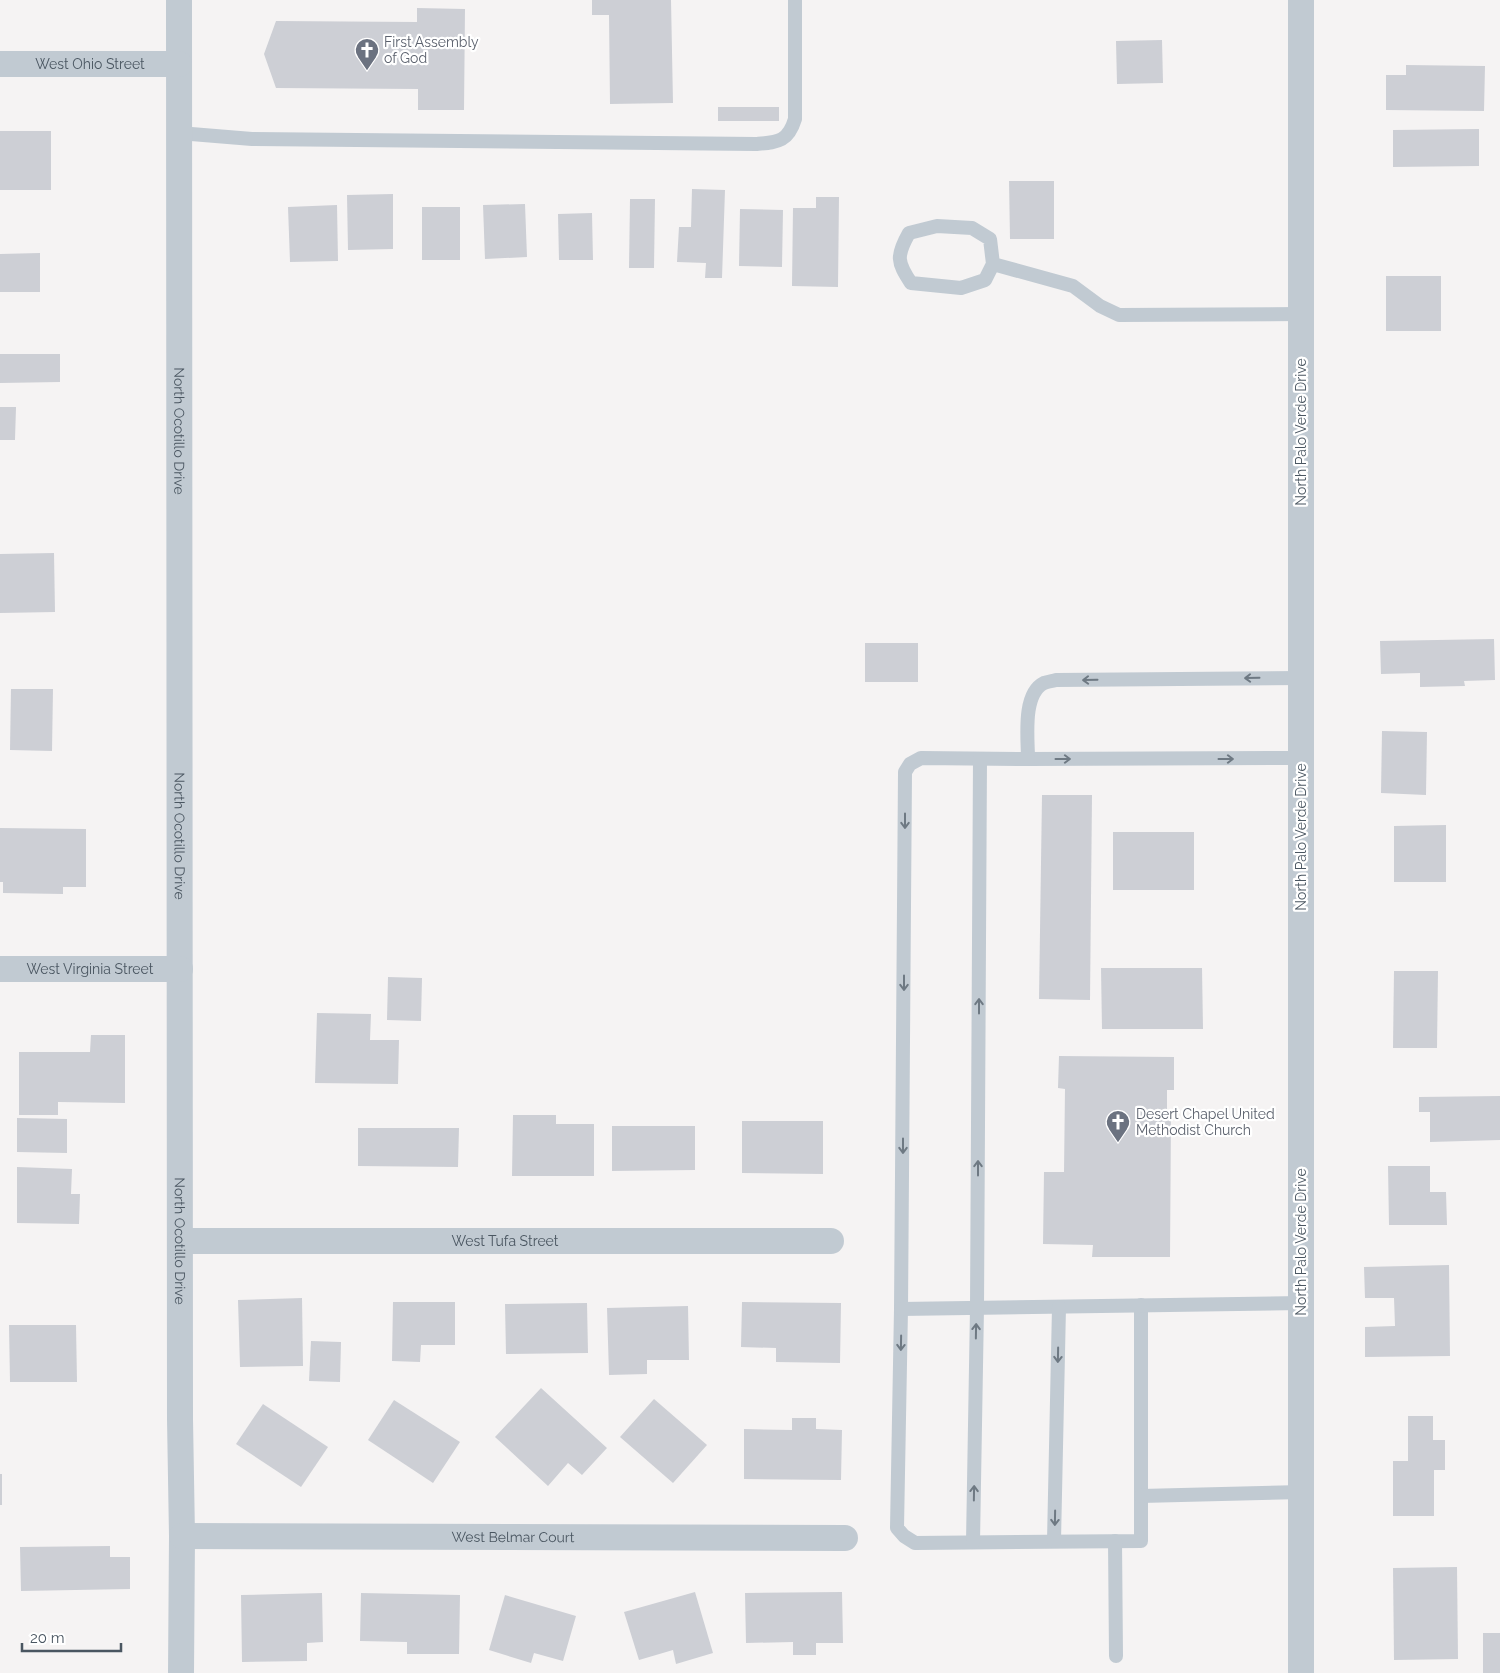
<svg xmlns="http://www.w3.org/2000/svg" width="1500" height="1673" viewBox="0 0 1500 1673" font-family="Raleway,sans-serif">
  <rect width="100%" height="100%" fill="#f5f3f3"/>
  <g fill="#cdcfd5">
    <path d="M 592,0 L 671,0 L 673,103 L 610,104 L 609,15 L 592,15 Z"/>
    <path d="M 417,8 L 465,9 L 464,110 L 418,110 L 418,89 L 276,88 L 264,54 L 276,21 L 417,22 Z"/>
    <path d="M 1162,40 L 1163,83 L 1117,84 L 1116,41 Z"/>
    <path d="M 1406,65 L 1485,66 L 1484,111 L 1386,110 L 1386,75 L 1406,75 Z"/>
    <rect x="718" y="107" width="61" height="14"/>
    <path d="M 1479,129 L 1479,166 L 1393,167 L 1393,130 Z"/>
    <rect x="0" y="131" width="51" height="59"/>
    <path d="M 1009,181 L 1054,181 L 1054,239 L 1010,239 Z"/>
    <path d="M 692,189 L 725,190 L 722,278 L 705,278 L 706,263 L 677,262 L 679,227 L 691,227 Z"/>
    <path d="M 393,194 L 393,249 L 348,250 L 347,195 Z"/>
    <path d="M 816,197 L 839,197 L 838,287 L 792,286 L 793,208 L 816,208 Z"/>
    <path d="M 630,199 L 655,199 L 654,268 L 629,268 Z"/>
    <path d="M 525,204 L 527,257 L 485,259 L 483,205 Z"/>
    <path d="M 337,205 L 338,261 L 290,262 L 288,207 Z"/>
    <rect x="422" y="207" width="38" height="53"/>
    <path d="M 740,209 L 783,210 L 782,267 L 739,266 Z"/>
    <path d="M 592,213 L 593,260 L 559,260 L 558,214 Z"/>
    <path d="M 40,253 L 40,292 L 0,292 L 0,254 Z"/>
    <rect x="1386" y="276" width="55" height="55"/>
    <path d="M 0,354 L 60,354 L 60,382 L 0,383 Z"/>
    <path d="M 0,407 L 16,407 L 15,440 L 0,440 Z"/>
    <path d="M 54,553 L 55,612 L 0,613 L 0,554 Z"/>
    <path d="M 1494,639 L 1495,680 L 1464,681 L 1465,686 L 1420,687 L 1420,673 L 1381,674 L 1380,641 Z"/>
    <rect x="865" y="643" width="53" height="39"/>
    <path d="M 11,689 L 53,689 L 52,751 L 10,750 Z"/>
    <path d="M 1382,731 L 1427,732 L 1426,795 L 1381,793 Z"/>
    <path d="M 1042,795 L 1092,795 L 1090,1000 L 1039,999 Z"/>
    <path d="M 1446,825 L 1446,882 L 1394,882 L 1394,826 Z"/>
    <path d="M 0,828 L 86,829 L 86,887 L 63,887 L 63,894 L 3,893 L 3,882 L 0,882 Z"/>
    <rect x="1113" y="832" width="81" height="58"/>
    <path d="M 1101,968 L 1202,968 L 1203,1029 L 1102,1029 Z"/>
    <path d="M 1394,971 L 1438,971 L 1437,1048 L 1393,1048 Z"/>
    <path d="M 388,977 L 422,978 L 421,1021 L 387,1020 Z"/>
    <path d="M 317,1013 L 371,1014 L 370,1040 L 399,1040 L 398,1084 L 315,1083 Z"/>
    <path d="M 91,1035 L 125,1035 L 125,1103 L 58,1102 L 58,1115 L 19,1115 L 19,1052 L 90,1052 Z"/>
    <path d="M 1059,1056 L 1174,1057 L 1174,1090 L 1167,1090 L 1167,1113 L 1171,1113 L 1170,1257 L 1092,1257 L 1093,1245 L 1043,1244 L 1044,1172 L 1064,1172 L 1065,1089 L 1058,1088 Z"/>
    <path d="M 1500,1096 L 1500,1140 L 1430,1142 L 1430,1112 L 1419,1112 L 1419,1097 Z"/>
    <path d="M 513,1115 L 556,1115 L 556,1124 L 594,1124 L 594,1176 L 512,1176 Z"/>
    <path d="M 17,1118 L 67,1119 L 67,1153 L 17,1152 Z"/>
    <path d="M 742,1121 L 823,1121 L 823,1174 L 742,1173 Z"/>
    <path d="M 612,1126 L 695,1126 L 695,1170 L 612,1171 Z"/>
    <path d="M 358,1128 L 459,1128 L 458,1167 L 358,1166 Z"/>
    <path d="M 1388,1166 L 1430,1166 L 1430,1192 L 1446,1192 L 1447,1225 L 1389,1225 Z"/>
    <path d="M 17,1167 L 72,1169 L 71,1194 L 80,1194 L 79,1224 L 17,1223 Z"/>
    <path d="M 1449,1265 L 1450,1356 L 1365,1357 L 1365,1327 L 1395,1326 L 1394,1298 L 1365,1298 L 1364,1267 Z"/>
    <path d="M 302,1298 L 303,1366 L 240,1367 L 238,1300 Z"/>
    <path d="M 393,1302 L 455,1302 L 455,1345 L 421,1345 L 420,1362 L 392,1361 Z"/>
    <path d="M 742,1302 L 841,1303 L 840,1363 L 776,1362 L 776,1348 L 741,1347 Z"/>
    <path d="M 587,1303 L 588,1353 L 506,1354 L 505,1304 Z"/>
    <path d="M 688,1306 L 689,1360 L 647,1360 L 647,1374 L 609,1375 L 607,1308 Z"/>
    <path d="M 9,1325 L 76,1325 L 77,1382 L 10,1382 Z"/>
    <path d="M 311,1341 L 341,1342 L 340,1382 L 309,1381 Z"/>
    <path d="M 541,1388 L 607,1448 L 582,1475 L 568,1463 L 548,1486 L 495,1437 Z"/>
    <path d="M 654,1399 L 707,1445 L 673,1483 L 620,1437 Z"/>
    <path d="M 394,1400 L 460,1442 L 433,1483 L 368,1440 Z"/>
    <path d="M 263,1404 L 328,1447 L 301,1487 L 236,1444 Z"/>
    <path d="M 1408,1416 L 1433,1416 L 1433,1440 L 1445,1440 L 1445,1470 L 1434,1470 L 1434,1516 L 1393,1516 L 1393,1461 L 1408,1461 Z"/>
    <path d="M 792,1418 L 816,1418 L 816,1429 L 842,1430 L 841,1480 L 744,1479 L 744,1429 L 792,1430 Z"/>
    <rect x="0" y="1474" width="2" height="31"/>
    <path d="M 110,1546 L 110,1557 L 130,1557 L 130,1589 L 21,1591 L 20,1547 Z"/>
    <path d="M 1457,1567 L 1458,1659 L 1394,1660 L 1393,1568 Z"/>
    <path d="M 695,1592 L 713,1653 L 676,1664 L 673,1650 L 639,1660 L 624,1612 Z"/>
    <path d="M 842,1592 L 843,1643 L 816,1643 L 816,1655 L 793,1655 L 793,1642 L 746,1643 L 745,1593 Z"/>
    <path d="M 322,1593 L 323,1642 L 307,1643 L 307,1661 L 242,1662 L 241,1595 Z"/>
    <path d="M 361,1593 L 460,1595 L 459,1654 L 407,1654 L 407,1642 L 360,1641 Z"/>
    <path d="M 505,1595 L 576,1616 L 563,1661 L 534,1653 L 531,1663 L 489,1650 Z"/>
    <rect x="1483" y="1633" width="17" height="40"/>
  </g>
  <g fill="none" stroke-linecap="round" stroke-linejoin="round">
    <g stroke="#c1cad2" stroke-width="14">
      <path d="M 179,133 L 252,139 L 756,144 C 778,142 788,142 795,119 L 795,0"/>
      <path d="M 993,264 L 990,239 L 972,228 L 937,226 L 909,233 C 896,256 897,262 911,283 L 961,288 L 985,280 L 993,264 L 1073,286 L 1100,306 L 1119,315 L 1301,314"/>
      <path d="M 1301,678 L 1056,680 C 1052,681 1047,682 1044,683 C 1022,694 1028,739 1028,759 L 1301,758"/>
      <path d="M 1028,759 L 921,758 L 910,764 L 905,772 L 901,1309 L 897,1528 L 904,1536 L 915,1543 L 1141,1541 L 1141,1305"/>
      <path d="M 901,1309 L 1301,1303"/>
      <path d="M 1141,1496 L 1302,1492"/>
      <path d="M 1054,1541 L 1059,1307"/>
      <path d="M 1115,1541 L 1116,1656"/>
      <path d="M 973,1542 L 977,1308 L 980,759"/>
    </g>
    <g stroke="#c1cad2" stroke-width="26">
      <path id="s1" d="M 179,0 L 180,1419 L 182,1536 L 181,1673"/>
      <path id="s2" d="M 0,64 L 179,64"/>
      <path id="s3" d="M 0,969 L 180,969"/>
      <path id="s4" d="M 180,1241 L 831,1241"/>
      <path id="s5" d="M 182,1536 L 845,1538"/>
      <path d="M 1301,1673 L 1301,0"/>
    </g>
  </g>
  <defs><path id="oneway-shaft" d="M-6 0H5M1.5-3L5.5 0L1.5 3" fill="none" stroke-width="1.6" stroke-linecap="round" stroke-linejoin="round" transform="scale(1.25)"/></defs>
  <g stroke="#6e7983">
    <use href="#oneway-shaft" transform="translate(1252 678) rotate(179)"/>
    <use href="#oneway-shaft" transform="translate(1090 680) rotate(179)"/>
    <use href="#oneway-shaft" transform="translate(1063 759)"/>
    <use href="#oneway-shaft" transform="translate(1226 759)"/>
    <use href="#oneway-shaft" transform="translate(905 821) rotate(90)"/>
    <use href="#oneway-shaft" transform="translate(904 983) rotate(90)"/>
    <use href="#oneway-shaft" transform="translate(979 1006) rotate(-90)"/>
    <use href="#oneway-shaft" transform="translate(903 1146) rotate(90)"/>
    <use href="#oneway-shaft" transform="translate(978 1168) rotate(-90)"/>
    <use href="#oneway-shaft" transform="translate(976 1331) rotate(-89)"/>
    <use href="#oneway-shaft" transform="translate(901 1343) rotate(91)"/>
    <use href="#oneway-shaft" transform="translate(1058 1355) rotate(91)"/>
    <use href="#oneway-shaft" transform="translate(974 1493) rotate(-89)"/>
    <use href="#oneway-shaft" transform="translate(1055 1518) rotate(91)"/>
  </g>
  <defs>
    <g id="church-pin" transform="scale(1.25)"><path d="M0 17L-7.5 6A9.5 9.5 0 1 1 7.5 6Z" fill="#6b7280" stroke="#fff"/><path d="M-1.2-6h2.4v3.5h3.3v2.4h-3.3V6h-2.4V-.1h-3.3v-2.4h3.3Z" fill="#fff"/></g>
  </defs>
  <g fill-rule="evenodd">
    <use href="#church-pin" x="367" y="50"/>
    <use href="#church-pin" x="1118" y="1122"/>
  </g>
  <g text-anchor="middle" dominant-baseline="central" stroke-width="4.5" stroke-linejoin="round" paint-order="stroke">
    <g font-size="14" fill="#5b616d" stroke="#fff" text-anchor="start">
      <text x="384" y="42">First Assembly<tspan x="384" dy="16">of God</tspan></text>
      <text x="1136" y="1114">Desert Chapel United<tspan x="1136" dy="16">Methodist Church</tspan></text>
    </g>
    <g font-size="14" fill="#4a5661" stroke="#fff">
      <text stroke="none"><textPath href="#s2" startOffset="90">West Ohio Street</textPath></text>
      <text stroke="none"><textPath href="#s1" startOffset="431">North Ocotillo Drive</textPath></text>
      <text transform="translate(1301 432) rotate(-90)">North Palo Verde Drive</text>
      <text stroke="none"><textPath href="#s1" startOffset="836">North Ocotillo Drive</textPath></text>
      <text transform="translate(1301 837) rotate(-90)">North Palo Verde Drive</text>
      <text stroke="none"><textPath href="#s3" startOffset="90">West Virginia Street</textPath></text>
      <text stroke="none"><textPath href="#s4" startOffset="325">West Tufa Street</textPath></text>
      <text stroke="none"><textPath href="#s1" startOffset="1241">North Ocotillo Drive</textPath></text>
      <text transform="translate(1301 1242) rotate(-90)">North Palo Verde Drive</text>
      <text stroke="none"><textPath href="#s5" startOffset="331">West Belmar Court</textPath></text>
    </g>
  </g>
  <path d="M22 1643v8h99v-8" fill="none" stroke="#4a5661" stroke-width="2.5"/>
  <text x="30" y="1643" font-size="15" fill="#4a5661" stroke="#ffffff" stroke-width="4" paint-order="stroke">20 m</text>
</svg>
